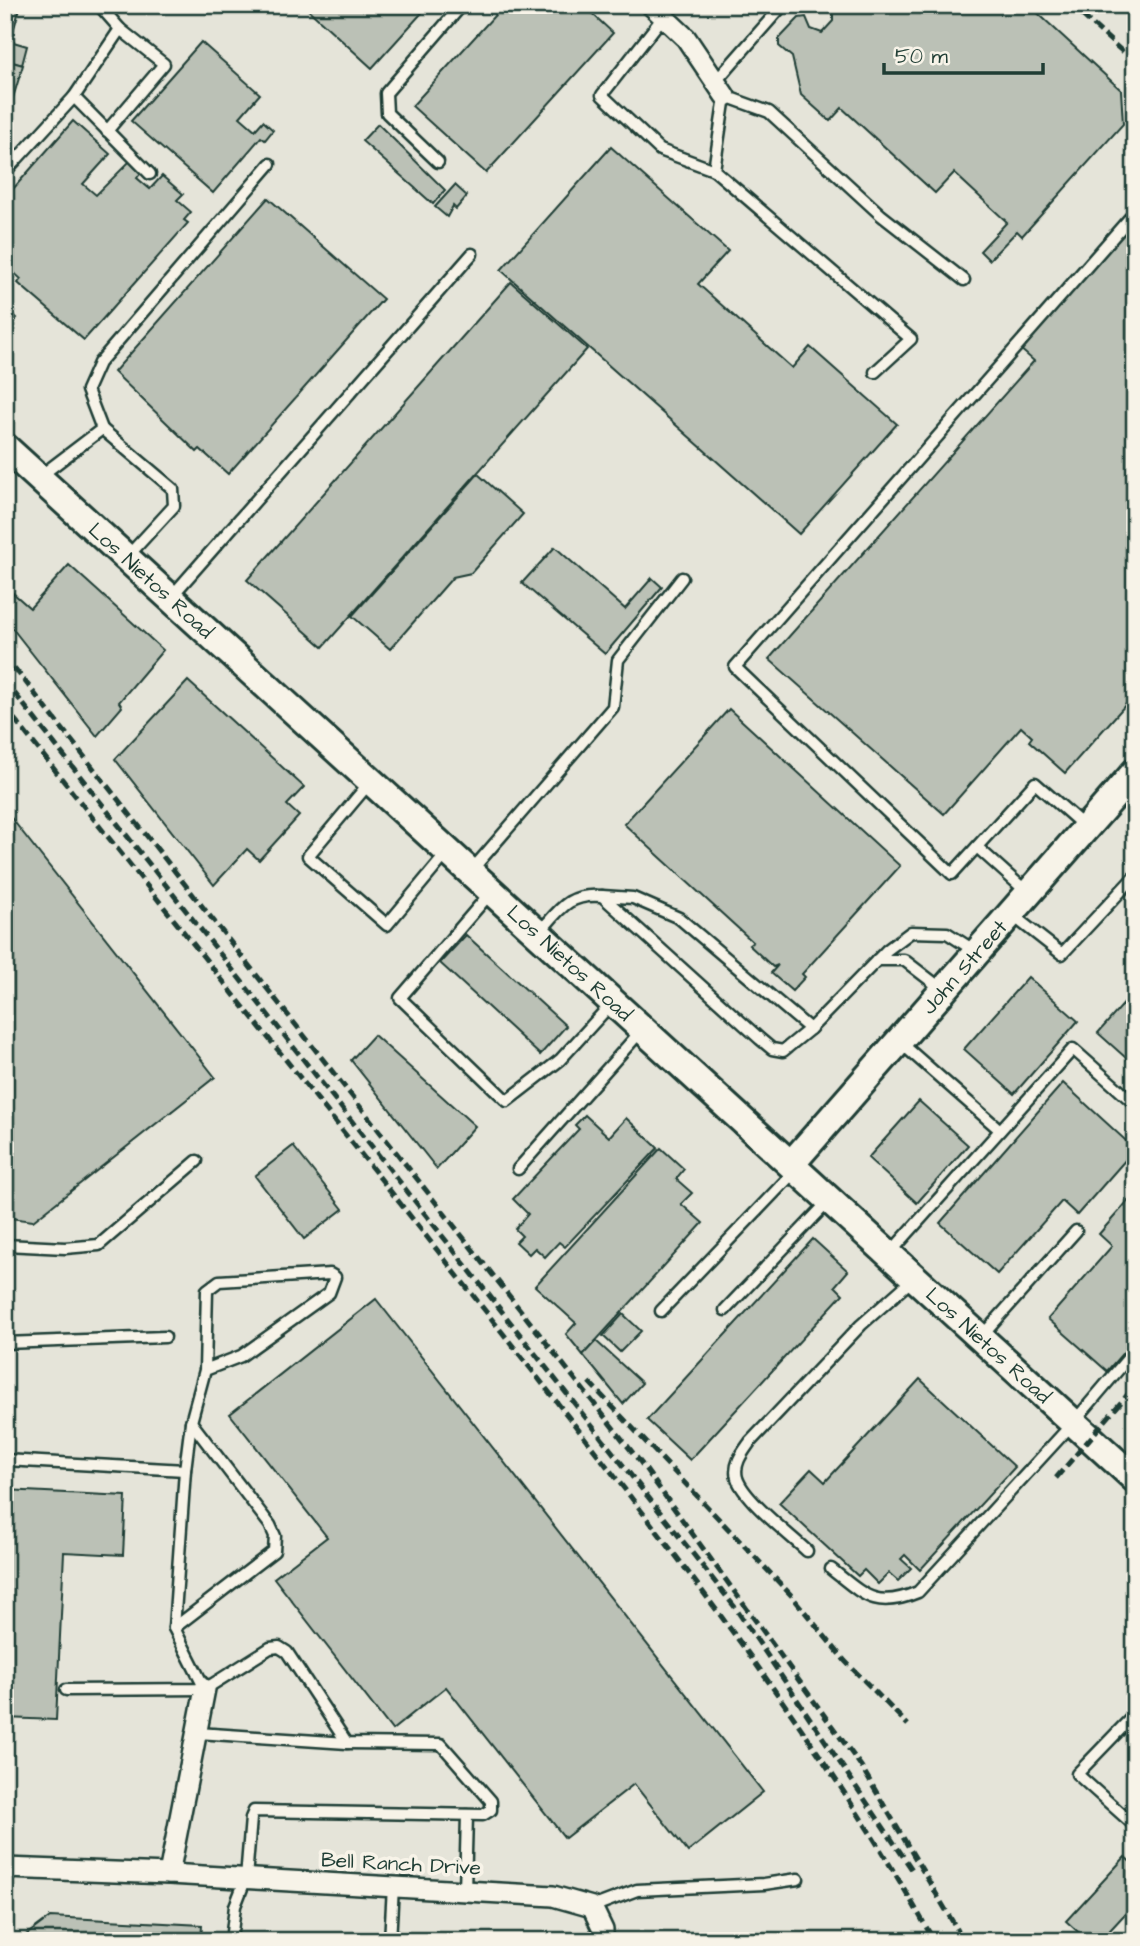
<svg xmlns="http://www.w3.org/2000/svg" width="1140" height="1946" viewBox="0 0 1140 1946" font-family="'Architects Daughter',sans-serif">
  <rect width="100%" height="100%" fill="#f7f3e8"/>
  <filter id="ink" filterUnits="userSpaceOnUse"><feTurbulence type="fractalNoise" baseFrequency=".0143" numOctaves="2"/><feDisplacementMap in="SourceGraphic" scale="14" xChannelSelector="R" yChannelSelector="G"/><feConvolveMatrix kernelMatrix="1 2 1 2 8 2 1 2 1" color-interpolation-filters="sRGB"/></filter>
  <g filter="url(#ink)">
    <rect fill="#e5e4d9" x="5" y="5" width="1130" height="1936"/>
    <g fill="#bbc1b6" stroke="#1f3d34" stroke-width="2">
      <path d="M 5,5 L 21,5 L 10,41 L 27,46 L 22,65 L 5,60 Z"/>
      <path d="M 303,5 L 429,5 L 372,68 Z"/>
      <path d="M 504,5 L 583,5 L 613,33 L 486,173 L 412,106 Z"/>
      <path d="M 829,5 L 1029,5 L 1121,90 L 1123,124 L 1022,236 L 1017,231 L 989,260 L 980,251 L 1007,222 L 954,173 L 935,193 L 842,108 L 830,121 L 801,95 L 792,57 L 779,46 L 779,39 L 799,18 L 806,17 L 811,29 L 822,33 L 833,21 L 833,15 L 826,8 Z"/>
      <path d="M 201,42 L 260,94 L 240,117 L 255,130 L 263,121 L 273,130 L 265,140 L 261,137 L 213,193 L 131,121 Z"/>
      <path d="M 5,60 L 23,65 L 12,101 L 5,99 Z"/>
      <path d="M 73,121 L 110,154 L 83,184 L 96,195 L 132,159 L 144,169 L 137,178 L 150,189 L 162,176 L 183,194 L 177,200 L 191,212 L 184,220 L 188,223 L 84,340 L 18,283 L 21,279 L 9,268 L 5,271 L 5,198 Z"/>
      <path d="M 378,124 L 445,190 L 433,204 L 362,141 Z"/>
      <path d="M 611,147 L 728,251 L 698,284 L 792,368 L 810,347 L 897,424 L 799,534 L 501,270 Z"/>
      <path d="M 455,185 L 467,196 L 456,209 L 453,206 L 447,217 L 435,207 Z"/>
      <path d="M 268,198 L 383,299 L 228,474 L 200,449 L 197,452 L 114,372 Z"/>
      <path d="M 1135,217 L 1135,694 L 1065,773 L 1029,741 L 1032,737 L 1021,727 L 944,814 L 769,659 L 1034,361 L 1019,348 Z"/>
      <path d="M 511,282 L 587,349 L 323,647 L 247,580 Z"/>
      <path d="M 5,307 L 17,318 L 5,331 Z"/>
      <path d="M 478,474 L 523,514 L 471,573 L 453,577 L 390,649 L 352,616 Z"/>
      <path d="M 555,547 L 625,609 L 652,578 L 662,587 L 605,654 L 522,583 Z"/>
      <path d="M 69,565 L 163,650 L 119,702 L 122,707 L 97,736 L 5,619 L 5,586 L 30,608 Z"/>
      <path d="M 188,681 L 304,787 L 287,805 L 299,816 L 259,860 L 247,849 L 214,885 L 115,759 Z"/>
      <path d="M 729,709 L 900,866 L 802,974 L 805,977 L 792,991 L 771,973 L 778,965 L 773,967 L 749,945 L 753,942 L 624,824 Z"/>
      <path d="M 5,810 L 215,1077 L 33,1221 L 10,1218 L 5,1212 Z"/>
      <path d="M 466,935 L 566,1026 L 540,1055 L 440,963 Z"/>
      <path d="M 1028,977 L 1078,1021 L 1014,1094 L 964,1049 Z"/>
      <path d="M 1135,991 L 1135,1066 L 1098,1033 Z"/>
      <path d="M 374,1035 L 475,1126 L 437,1169 L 351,1060 Z"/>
      <path d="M 1063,1083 L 1135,1149 L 1077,1215 L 1062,1201 L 997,1274 L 940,1223 Z"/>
      <path d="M 919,1101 L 968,1145 L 917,1203 L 868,1158 Z"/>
      <path d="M 585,1115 L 609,1137 L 626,1118 L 658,1148 L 565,1247 L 559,1242 L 545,1257 L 535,1248 L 529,1254 L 516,1242 L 522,1236 L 515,1229 L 528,1214 L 513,1199 L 579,1129 L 575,1125 Z"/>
      <path d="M 293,1146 L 343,1209 L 304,1239 L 255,1176 Z"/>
      <path d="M 661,1148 L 684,1169 L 676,1179 L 692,1193 L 681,1204 L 703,1223 L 583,1355 L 566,1334 L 576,1323 L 535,1286 Z"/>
      <path d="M 1135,1193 L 1135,1339 L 1107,1371 L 1048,1319 L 1112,1246 L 1099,1234 Z"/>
      <path d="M 813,1239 L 848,1271 L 835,1286 L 843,1294 L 690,1460 L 647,1420 Z"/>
      <path d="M 376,1299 L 763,1792 L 688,1852 L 634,1784 L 565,1838 L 446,1687 L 392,1730 L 274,1578 L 327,1537 L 230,1414 Z"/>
      <path d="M 623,1314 L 641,1331 L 620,1352 L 603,1336 Z"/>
      <path d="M 596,1341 L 642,1383 L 623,1404 L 583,1355 Z"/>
      <path d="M 920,1379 L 1015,1467 L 920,1570 L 905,1555 L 901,1559 L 911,1568 L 898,1581 L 889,1573 L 878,1584 L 864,1570 L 858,1576 L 779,1503 L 811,1469 L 825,1482 Z"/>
      <path d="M 5,1490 L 126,1496 L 123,1555 L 64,1552 L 56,1720 L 5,1718 Z"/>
      <path d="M 1125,1857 L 1135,1866 L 1135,1903 L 1100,1941 L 1088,1941 L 1066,1921 Z"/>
      <path d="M 50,1917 L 202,1925 L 201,1941 L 26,1941 L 26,1935 Z"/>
    </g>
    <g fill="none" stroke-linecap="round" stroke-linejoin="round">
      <g stroke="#1f3d34" stroke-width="15">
        <g id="lane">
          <path d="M 99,5 L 120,29"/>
          <path d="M 663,17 L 602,95 L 660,150 L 714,170"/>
          <path d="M 717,80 L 783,5"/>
          <path d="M 74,97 L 120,29 L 164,64 L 107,131"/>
          <path d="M 438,162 L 387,113 L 386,93 L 462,5"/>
          <path d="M 5,172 L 74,97 L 150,174"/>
          <path d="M 875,372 L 911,339 L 714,170 L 725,96 L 769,112 L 881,215 L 964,280"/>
          <path d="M 102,429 L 87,390 L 99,363 L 270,164"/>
          <path d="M 39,477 L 102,429 L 173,489 L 174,506 L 127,557"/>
          <path d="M 171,597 L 472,254"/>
          <path d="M 371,781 L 308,856 L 387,925 L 447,853"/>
          <path d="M 1085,827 L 1035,783 L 952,874 L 735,667 L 1135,212"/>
          <path d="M 977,847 L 1028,893"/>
          <path d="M 471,871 L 613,707 L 618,660 L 682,578"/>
          <path d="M 492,891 L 400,998 L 507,1101 L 560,1060 L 612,1003"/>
          <path d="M 602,896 L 633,898 L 679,918 L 810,1029"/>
          <path d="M 1011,914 L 1062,954 L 1135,876"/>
          <path d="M 539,933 C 560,909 568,893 602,896 L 760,1039 L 772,1049 L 783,1051 L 810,1029 L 887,950 L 911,932 L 947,933 L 975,951"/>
          <path d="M 877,960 L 904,960 L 943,990"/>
          <path d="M 901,1043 L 1000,1130"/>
          <path d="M 518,1169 L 641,1031"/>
          <path d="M 5,1245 L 65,1248 L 99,1245 L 197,1161"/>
          <path d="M 890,1253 L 1073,1049 L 1135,1104"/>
          <path d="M 725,1310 L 828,1202"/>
          <path d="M 661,1311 L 795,1171"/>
          <path d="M 981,1337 L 1076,1231"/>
          <path d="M 5,1343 L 165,1337"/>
          <path d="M 5,1460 L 185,1470"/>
          <path d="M 807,1551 C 789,1534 744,1500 737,1478 C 733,1464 743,1452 750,1442 L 861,1325 L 912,1280"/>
          <path d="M 831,1569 C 864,1595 875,1610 918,1592 L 1073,1423 L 1135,1350"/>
          <path d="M 174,1628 L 274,1551 L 275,1536 L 270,1525 L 191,1422"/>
          <path d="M 205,1689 L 174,1628 L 185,1470 L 191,1422 L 205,1370 L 207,1290 L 219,1281 L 330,1274 L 335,1277 L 329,1293 L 241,1356 L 205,1370"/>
          <path d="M 66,1690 L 205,1689 L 270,1648 L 279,1647 L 287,1652 L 347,1743 L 441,1744 L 491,1801 L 491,1810 L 483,1815 L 254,1811 L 251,1818 L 246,1878 L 235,1906 L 231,1941"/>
          <path d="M 1135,1714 L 1077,1774 L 1135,1826"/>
          <path d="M 198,1733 L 347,1743"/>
          <path d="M 465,1891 L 467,1815"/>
          <path d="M 592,1907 L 637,1890 L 764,1884 L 798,1879"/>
          <path d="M 390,1941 L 393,1886"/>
        </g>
      </g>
      <g stroke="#1f3d34" stroke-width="24">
        <g id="street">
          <path d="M 651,5 L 686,38 L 725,96"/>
          <path d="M 5,1868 L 169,1874 L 553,1896 L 592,1907 L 603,1930 L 603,1941"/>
          <path d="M 169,1874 L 205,1689"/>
        </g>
      </g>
      <g stroke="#1f3d34" stroke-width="32">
        <g id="secondary">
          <path id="s1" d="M 5,447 L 1135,1479"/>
          <path id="s2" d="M 792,1163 L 1135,772"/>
        </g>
      </g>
      <use href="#lane" stroke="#f7f3e8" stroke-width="10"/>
      <use href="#street" stroke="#f7f3e8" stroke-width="19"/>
      <use href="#secondary" stroke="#f7f3e8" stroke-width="26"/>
      <g stroke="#1f3d34" stroke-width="5" stroke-dasharray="10 5" stroke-linecap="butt">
        <path d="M 1071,5 L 1135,63"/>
        <path d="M 5,656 L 641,1463 L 861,1766 L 964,1941"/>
        <path d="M 5,681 L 734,1606 L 913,1871"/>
        <path d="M 5,707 C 188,939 374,1168 556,1401 C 691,1574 827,1748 934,1941"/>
        <path d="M 589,1382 L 791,1595 L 845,1661 L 908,1725"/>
        <path d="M 1056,1478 L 1135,1386"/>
      </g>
    </g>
  </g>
  <g text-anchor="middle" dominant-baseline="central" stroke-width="7" stroke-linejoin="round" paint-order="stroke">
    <g font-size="21" fill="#1f3d34" stroke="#f7f3e8">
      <text stroke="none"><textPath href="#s1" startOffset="198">Los Nietos Road</textPath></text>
      <text stroke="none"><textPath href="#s1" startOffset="765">Los Nietos Road</textPath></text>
      <text stroke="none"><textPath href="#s2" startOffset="261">John Street</textPath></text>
      <text stroke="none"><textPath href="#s1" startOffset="1332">Los Nietos Road</textPath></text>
      <text transform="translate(401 1864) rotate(3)">Bell Ranch Drive</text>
    </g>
  </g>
  <rect width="1140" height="1946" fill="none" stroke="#f7f3e8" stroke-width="28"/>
  <rect x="14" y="14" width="1112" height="1918" fill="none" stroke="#1f3d34" stroke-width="2.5" filter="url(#ink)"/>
  <path d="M884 63v10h159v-10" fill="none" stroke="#1f3d34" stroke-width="3.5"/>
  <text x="895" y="63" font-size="21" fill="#1f3d34" stroke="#f7f3e8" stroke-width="5" paint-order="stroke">50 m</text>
</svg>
